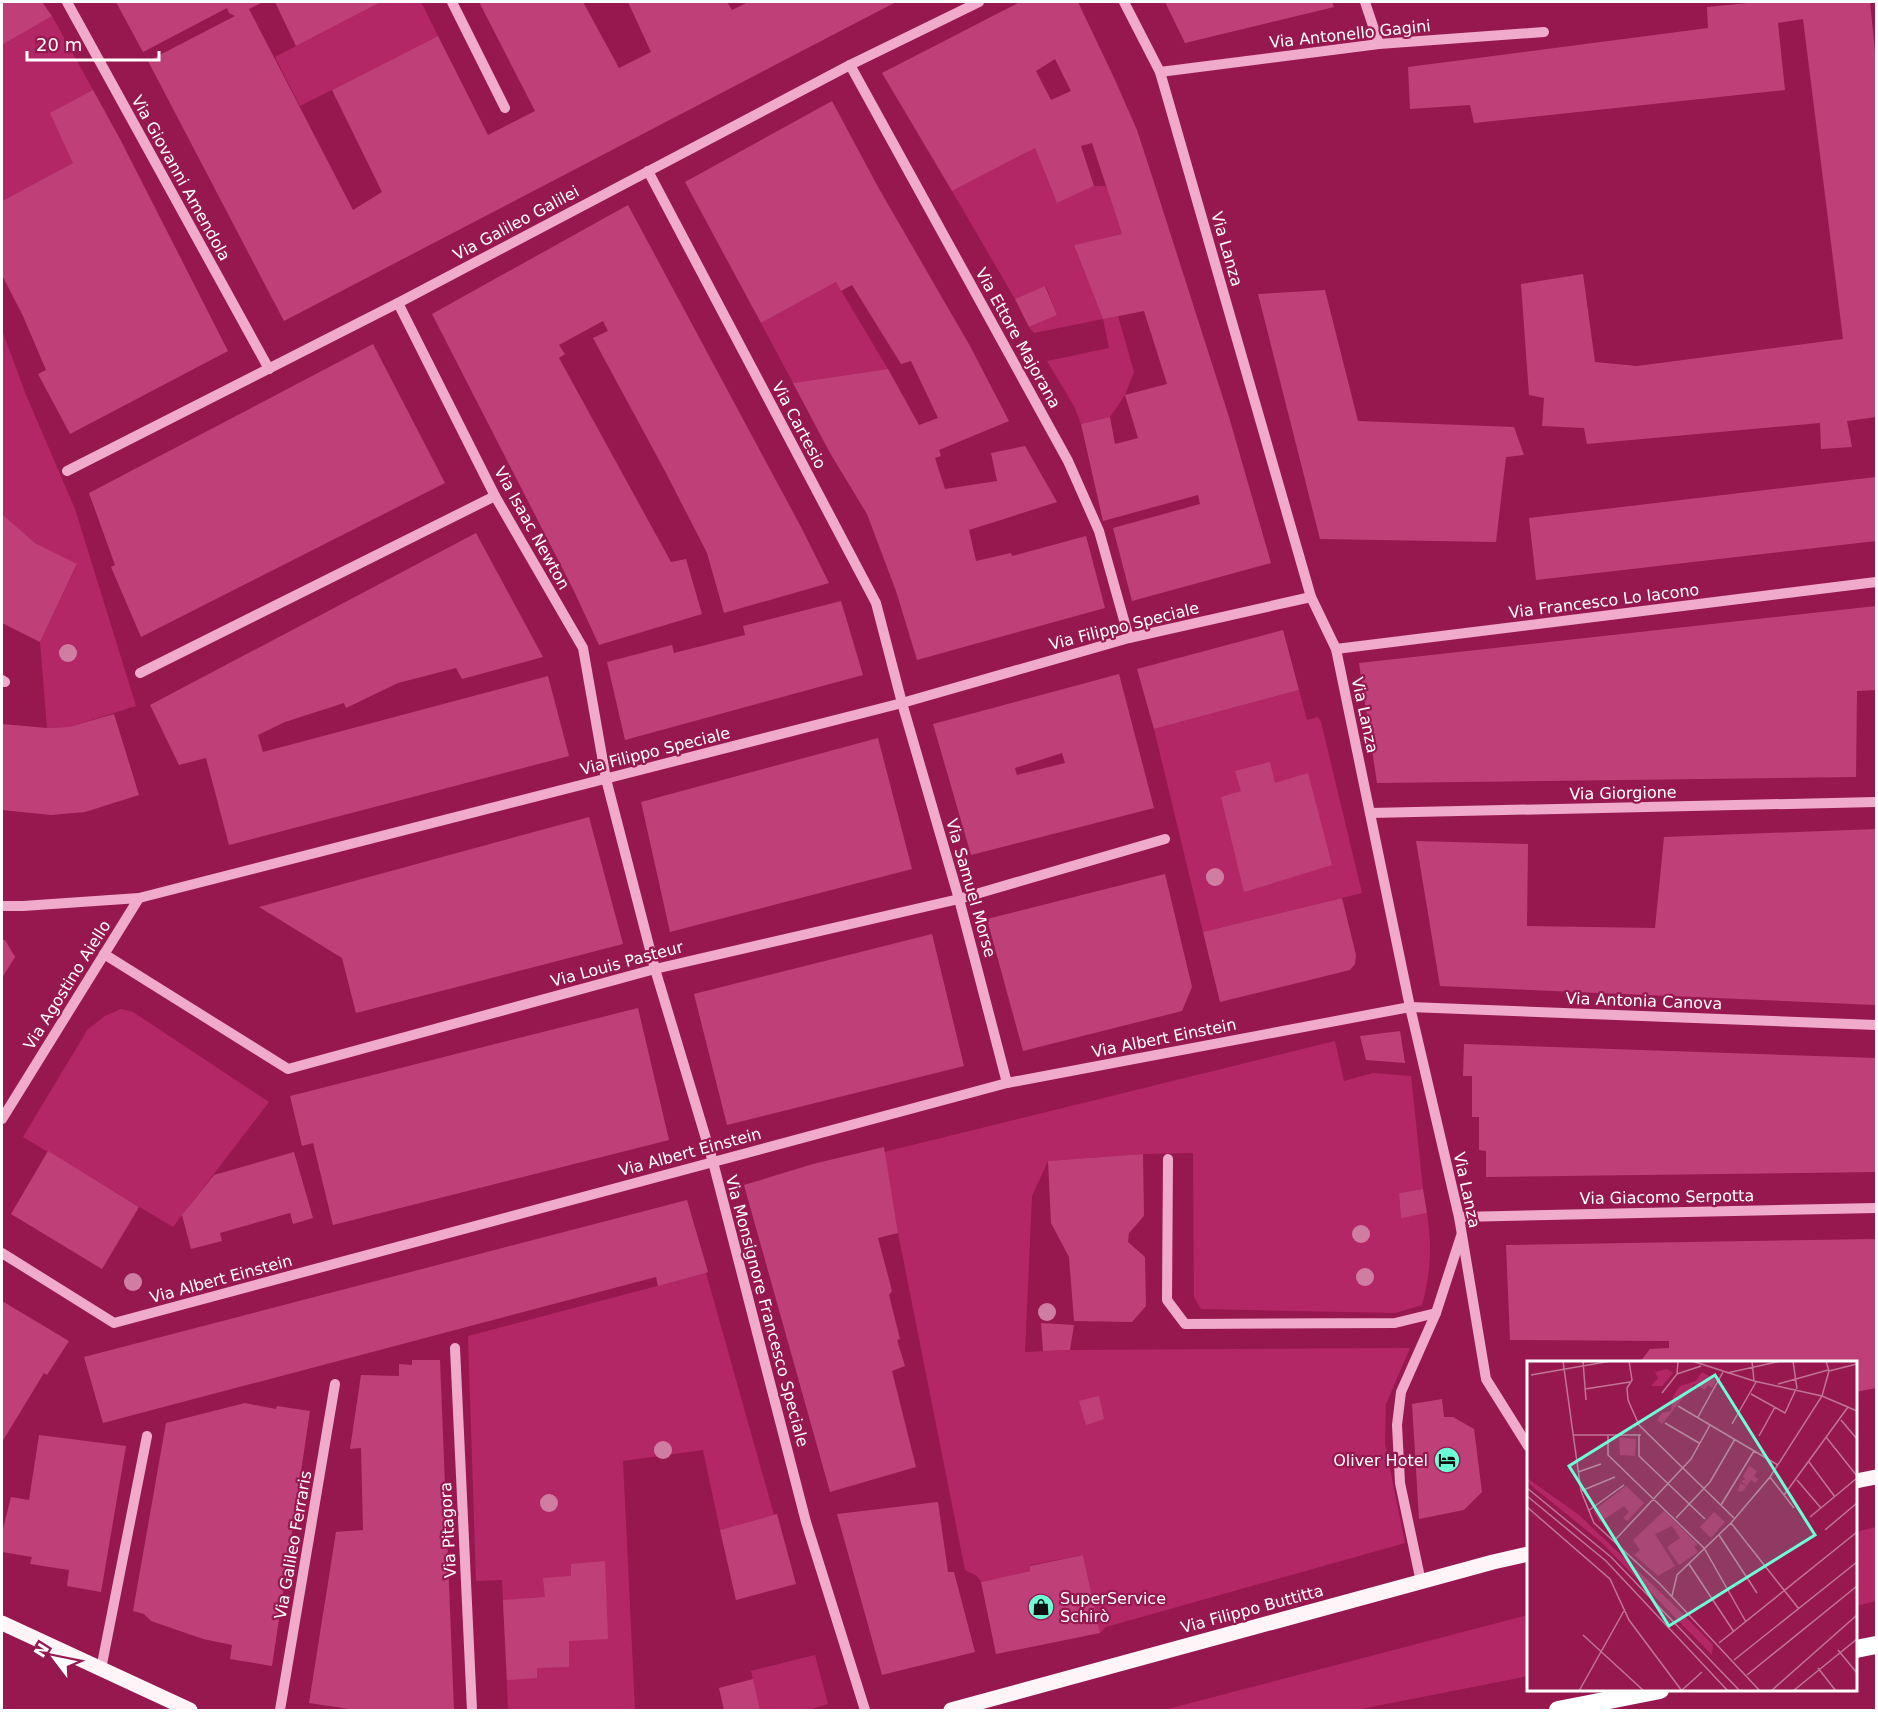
<svg xmlns="http://www.w3.org/2000/svg" width="1878" height="1712" viewBox="0 0 1878 1712" font-family="'DejaVu Sans',sans-serif">
  <rect width="100%" height="100%" fill="#97184f"/>
  <g fill="#b42766">
    <path d="M 381,2 L 421,2 L 438,36 L 300,106 L 275,57 Z"/>
    <path d="M 52,16 L 93,90 L 73,163 L 2,201 L 2,45 Z"/>
    <path d="M 1035,148 L 1057,203 L 1094,186 L 1106,186 L 1122,234 L 1074,245 L 1103,319 L 1118,316 L 1134,372 L 1125,395 L 1110,417 L 1081,424 L 1074,406 L 1047,361 L 1109,348 L 1103,319 L 1034,333 L 1029,327 L 1057,315 L 1046,286 L 1015,299 L 952,191 Z"/>
    <path d="M 836,282 L 888,369 L 793,383 L 761,323 Z"/>
    <path d="M 2,330 L 26,395 L 75,509 L 136,706 L 69,727 L 47,728 L 40,642 L 77,565 L 35,543 L 2,514 Z"/>
    <path d="M 1299,690 L 1307,720 L 1318,717 L 1321,722 L 1362,893 L 1203,932 L 1154,729 Z"/>
    <path d="M 121,1009 L 133,1012 L 269,1102 L 173,1227 L 23,1137 L 88,1029 L 105,1016 Z"/>
    <path d="M 1335,1041 L 1344,1081 L 1373,1073 L 1411,1076 L 1423,1189 L 1399,1193 L 1401,1217 L 1427,1213 C 1432,1248 1431,1271 1422,1305 L 1395,1313 L 1201,1309 L 1194,1297 L 1193,1153 L 1143,1154 L 1048,1161 L 1032,1196 L 1025,1352 L 1070,1350 L 1410,1348 L 1386,1404 L 1385,1444 L 1405,1543 L 1106,1627 L 1100,1633 L 1083,1555 L 1030,1565 L 1030,1571 L 981,1582 L 977,1576 L 965,1570 L 898,1233 L 884,1152 Z"/>
    <path d="M 706,1273 L 774,1515 L 720,1530 L 703,1450 L 623,1461 L 635,1710 L 508,1710 L 502,1580 L 476,1581 L 468,1336 Z"/>
    <path d="M 1876,1527 L 1876,1601 L 1856,1606 L 1856,1532 Z"/>
    <path d="M 1528,1615 L 1528,1676 L 1356,1710 L 1164,1710 Z"/>
    <path d="M 815,1655 L 828,1704 L 808,1710 L 760,1710 L 751,1671 Z"/>
  </g>
  <g fill="#bf4078" fill-rule="evenodd">
    <path d="M 2,2 L 42,2 L 52,16 L 2,45 Z"/>
    <path d="M 116,2 L 263,2 L 249,9 L 353,210 L 382,192 L 332,90 L 438,36 L 488,135 L 535,111 L 479,2 L 583,2 L 619,68 L 651,52 L 628,2 L 727,2 L 732,10 L 748,2 L 896,2 L 284,321 L 148,61 L 235,16 L 229,13 L 227,8 L 143,52 Z"/>
    <path d="M 275,2 L 381,2 L 296,46 Z"/>
    <path d="M 1020,2 L 1078,2 L 1115,80 L 1137,130 L 1151,173 L 1229,417 L 1271,563 L 1132,601 L 1113,528 L 1200,504 L 1198,495 L 1103,521 L 1081,424 L 1110,417 L 1115,444 L 1138,438 L 1125,395 L 1167,384 L 1144,311 L 1103,319 L 1074,245 L 1122,234 L 1092,143 L 1081,146 L 1094,186 L 1057,203 L 1035,148 L 952,191 L 882,73 ZM 1055,59 L 1071,91 L 1051,100 L 1036,71 Z"/>
    <path d="M 1165,2 L 1332,2 L 1334,7 L 1185,43 Z"/>
    <path d="M 1758,2 L 1870,2 L 1876,61 L 1876,417 L 1847,421 L 1852,447 L 1821,449 L 1820,423 L 1587,444 L 1584,428 L 1542,426 L 1544,398 L 1529,395 L 1521,284 L 1583,274 L 1595,362 L 1637,366 L 1843,339 L 1803,19 L 1778,23 L 1785,90 L 1474,123 L 1470,105 L 1410,109 L 1408,67 L 1708,28 L 1707,7 Z"/>
    <path d="M 93,90 L 120,139 L 228,351 L 70,434 L 38,374 L 46,370 L 23,316 L 2,275 L 2,201 L 73,163 L 50,113 Z"/>
    <path d="M 832,101 L 878,187 L 970,346 L 1009,421 L 939,450 L 941,456 L 935,458 L 945,489 L 997,481 L 991,453 L 1025,446 L 1057,502 L 969,530 L 976,561 L 1011,553 L 1012,556 L 1086,536 L 1105,608 L 917,660 L 896,591 L 867,514 L 830,453 L 793,383 L 888,369 L 919,425 L 938,418 L 911,361 L 901,364 L 852,285 L 841,291 L 836,282 L 761,323 L 685,182 Z"/>
    <path d="M 628,205 L 801,527 L 829,583 L 724,613 L 707,553 L 666,473 L 593,338 L 608,331 L 603,321 L 559,345 L 565,354 L 559,358 L 671,562 L 686,559 L 702,614 L 599,645 L 573,589 L 432,314 Z"/>
    <path d="M 1045,286 L 1057,315 L 1029,327 L 1015,299 Z"/>
    <path d="M 1325,290 L 1358,421 L 1514,427 L 1524,455 L 1506,457 L 1496,542 L 1320,539 L 1258,294 Z"/>
    <path d="M 373,344 L 445,483 L 141,637 L 111,567 L 115,565 L 89,493 Z"/>
    <path d="M 1876,477 L 1876,541 L 1536,580 L 1529,518 Z"/>
    <path d="M 2,514 L 35,543 L 77,564 L 40,642 L 2,623 Z"/>
    <path d="M 476,533 L 543,657 L 462,679 L 456,668 L 398,683 L 346,708 L 344,703 L 285,722 L 258,735 L 263,752 L 548,676 L 569,756 L 229,845 L 206,758 L 179,765 L 150,705 Z"/>
    <path d="M 841,601 L 863,675 L 625,740 L 607,662 L 672,645 L 674,653 L 745,635 L 743,626 Z"/>
    <path d="M 1876,606 L 1876,690 L 1857,691 L 1856,777 L 1377,783 L 1359,663 Z"/>
    <path d="M 1283,630 L 1299,690 L 1154,729 L 1137,669 Z"/>
    <path d="M 1119,674 L 1154,808 L 971,855 L 933,724 ZM 1062,753 L 1065,763 L 1017,775 L 1015,768 Z"/>
    <path d="M 114,714 L 139,795 L 85,812 L 51,815 L 2,810 L 2,724 L 47,728 L 69,727 Z"/>
    <path d="M 878,738 L 912,869 L 670,932 L 641,802 Z"/>
    <path d="M 1270,762 L 1275,783 L 1308,773 L 1332,865 L 1244,892 L 1221,797 L 1241,791 L 1235,771 Z"/>
    <path d="M 589,817 L 623,944 L 356,1013 L 342,958 L 259,907 Z"/>
    <path d="M 1876,829 L 1876,1005 L 1440,986 L 1416,841 L 1528,844 L 1527,926 L 1655,928 L 1664,837 Z"/>
    <path d="M 1165,874 L 1192,987 L 1182,1011 L 1023,1051 L 987,919 Z"/>
    <path d="M 1342,898 L 1356,955 L 1355,964 L 1350,970 L 1220,1002 L 1203,932 Z"/>
    <path d="M 932,934 L 964,1066 L 727,1125 L 694,994 Z"/>
    <path d="M 2,940 L 5,940 L 15,957 L 2,978 Z"/>
    <path d="M 638,1008 L 669,1140 L 333,1225 L 313,1143 L 302,1146 L 290,1096 Z"/>
    <path d="M 1400,1031 L 1405,1063 L 1366,1060 L 1360,1036 Z"/>
    <path d="M 1464,1044 L 1876,1058 L 1876,1172 L 1486,1177 L 1486,1151 L 1479,1150 L 1479,1117 L 1472,1117 L 1472,1076 L 1463,1076 Z"/>
    <path d="M 884,1147 L 898,1233 L 878,1238 L 892,1291 L 889,1295 L 900,1339 L 897,1340 L 905,1366 L 892,1371 L 916,1467 L 830,1492 L 744,1185 L 813,1164 Z"/>
    <path d="M 48,1151 L 139,1207 L 102,1269 L 11,1214 Z"/>
    <path d="M 294,1152 L 313,1218 L 293,1224 L 290,1213 L 220,1233 L 222,1241 L 191,1249 L 182,1215 L 214,1175 Z"/>
    <path d="M 1143,1154 L 1144,1216 L 1129,1233 L 1128,1242 L 1145,1257 L 1146,1306 L 1132,1322 L 1074,1321 L 1069,1257 L 1051,1223 L 1048,1161 Z"/>
    <path d="M 1423,1189 L 1427,1213 L 1401,1218 L 1399,1193 Z"/>
    <path d="M 687,1200 L 708,1272 L 706,1273 L 658,1286 L 656,1277 L 103,1423 L 84,1357 Z"/>
    <path d="M 1876,1239 L 1876,1388 L 1856,1392 L 1856,1362 L 1640,1362 L 1650,1349 L 1669,1348 L 1669,1341 L 1510,1340 L 1506,1245 Z"/>
    <path d="M 2,1301 L 69,1341 L 47,1375 L 44,1373 L 2,1442 Z"/>
    <path d="M 1041,1323 L 1074,1325 L 1070,1350 L 1043,1351 Z"/>
    <path d="M 412,1360 L 440,1360 L 454,1710 L 356,1710 L 309,1703 L 336,1532 L 363,1530 L 361,1448 L 350,1449 L 361,1375 L 399,1376 L 399,1364 L 412,1365 Z"/>
    <path d="M 1099,1396 L 1104,1419 L 1086,1425 L 1079,1401 Z"/>
    <path d="M 1442,1399 L 1444,1417 L 1453,1417 L 1474,1429 L 1482,1492 L 1464,1510 L 1419,1519 L 1412,1404 Z"/>
    <path d="M 245,1403 L 276,1409 L 277,1406 L 310,1411 L 272,1666 L 230,1659 L 232,1645 L 203,1639 L 151,1621 L 144,1614 L 133,1611 L 166,1423 Z"/>
    <path d="M 39,1435 L 126,1446 L 101,1592 L 67,1586 L 69,1570 L 30,1564 L 32,1557 L 2,1552 L 2,1533 L 11,1497 L 29,1500 Z"/>
    <path d="M 938,1502 L 948,1572 L 954,1572 L 975,1652 L 882,1675 L 837,1514 Z"/>
    <path d="M 777,1514 L 796,1584 L 736,1600 L 720,1530 Z"/>
    <path d="M 1083,1555 L 1100,1633 L 996,1654 L 981,1582 L 1030,1571 L 1030,1566 Z"/>
    <path d="M 605,1561 L 608,1639 L 569,1641 L 569,1667 L 537,1668 L 537,1678 L 507,1680 L 503,1600 L 545,1597 L 543,1578 L 571,1576 L 571,1564 Z"/>
    <path d="M 753,1679 L 760,1710 L 724,1710 L 719,1688 Z"/>
  </g>
  <g fill="none" stroke-linecap="round" stroke-linejoin="round">
    <g stroke="#f1abca" stroke-width="10">
      <path d="M 67,2 L 269,369"/>
      <path d="M 452,2 L 505,108"/>
      <path d="M 1124,2 L 1160,72 L 1311,597 L 1336,649 L 1410,1007 L 1459,1217 L 1486,1379 L 1528,1446"/>
      <path d="M 1365,2 L 1379,44"/>
      <path d="M 850,65 L 1068,461 L 1099,531 L 1129,638"/>
      <path d="M 1160,72 L 1379,44 L 1544,32"/>
      <path d="M 648,171 L 876,603 L 902,703 L 959,899 L 1007,1083"/>
      <path d="M 398,303 L 495,496 L 583,648 L 606,779 L 655,969 L 713,1162 L 806,1522 L 865,1710"/>
      <path d="M 67,471 L 398,303 L 850,65 L 979,2"/>
      <path d="M 1336,649 L 1876,582"/>
      <path d="M 140,673 L 495,496"/>
      <path d="M 2,680 L 5,682"/>
      <path d="M 1370,813 L 1876,802"/>
      <path d="M 2,906 L 23,906 L 139,898 L 902,703 L 1129,638 L 1311,597"/>
      <path d="M 104,954 L 288,1069 L 655,969 L 959,899 L 1165,839"/>
      <path d="M 2,1119 L 139,898"/>
      <path d="M 1168,1159 L 1167,1300 L 1185,1324 L 1395,1323 L 1436,1313"/>
      <path d="M 1459,1217 L 1876,1208"/>
      <path d="M 2,1253 L 114,1323 L 1007,1083 L 1410,1007 L 1876,1025"/>
      <path d="M 455,1348 L 472,1710"/>
      <path d="M 1421,1582 L 1400,1483 L 1397,1425 L 1401,1392 L 1436,1313 L 1461,1236"/>
      <path d="M 101,1669 L 147,1436"/>
      <path d="M 280,1710 L 335,1384"/>
    </g>
    <g stroke="#fff5f9" stroke-width="15">
      <path d="M 1856,1481 L 1876,1477"/>
      <path d="M 2,1623 L 190,1710"/>
      <path d="M 951,1710 L 1493,1562 L 1528,1554"/>
    </g>
    <g stroke="#fff" stroke-width="18">
      <path d="M 1856,1649 L 1876,1645"/>
      <path d="M 1558,1710 L 1660,1690"/>
    </g>
  </g>
  <g fill="#cf7ea2">
    <circle cx="68" cy="653" r="9"/>
    <circle cx="1215" cy="877" r="9"/>
    <circle cx="1361" cy="1234" r="9"/>
    <circle cx="1365" cy="1277" r="9"/>
    <circle cx="133" cy="1282" r="9"/>
    <circle cx="1047" cy="1312" r="9"/>
    <circle cx="663" cy="1450" r="9"/>
    <circle cx="549" cy="1503" r="9"/>
  </g>
  <defs>
    <g id="hotel-disc" transform="scale(1.35)"><circle r="9.5" fill="#6bffd5" stroke="#97184f"/><path d="M-6-4.5h1.5V1H6V5H4.5V3h-9V5H-6ZM-4 0a1.8 1.8 0 1 1 3.6 0ZM.5 0V-2.5h3Q6-2.5 6 0Z" fill="#111"/></g>
    <g id="shop-disc" transform="scale(1.35)"><circle r="9.5" fill="#6bffd5" stroke="#97184f"/><path d="M-5-2.5h2.3a2.7 3.5 0 0 1 5.4 0H5L5.5 6h-11ZM-1.5-2.5h3a1.5 2.3 0 0 0-3 0Z" fill="#111"/></g>
  </defs>
  <g fill-rule="evenodd">
    <use href="#hotel-disc" x="1447" y="1460"/>
    <use href="#shop-disc" x="1041" y="1607"/>
  </g>
  <g text-anchor="middle" dominant-baseline="central" stroke-width="4.5" stroke-linejoin="round" paint-order="stroke">
    <g font-size="16" fill="#fff" stroke="#97184f">
      <text transform="translate(1350 34) rotate(-6)">Via Antonello Gagini</text>
      <text transform="translate(181 178) rotate(61)">Via Giovanni Amendola</text>
      <text transform="translate(516 223) rotate(-28)">Via Galileo Galilei</text>
      <text transform="translate(1227 249) rotate(74)">Via Lanza</text>
      <text transform="translate(1018 338) rotate(61)">Via Ettore Majorana</text>
      <text transform="translate(799 425) rotate(62)">Via Cartesio</text>
      <text transform="translate(532 528) rotate(61)">Via Isaac Newton</text>
      <text transform="translate(1604 601) rotate(-7)">Via Francesco Lo Iacono</text>
      <text transform="translate(1124 626) rotate(-14)">Via Filippo Speciale</text>
      <text transform="translate(1365 715) rotate(78)">Via Lanza</text>
      <text transform="translate(655 751) rotate(-14)">Via Filippo Speciale</text>
      <text transform="translate(1623 793) rotate(-1)">Via Giorgione</text>
      <text transform="translate(971 888) rotate(74)">Via Samuel Morse</text>
      <text transform="translate(617 964) rotate(-15)">Via Louis Pasteur</text>
      <text transform="translate(67 985) rotate(-58)">Via Agostino Aiello</text>
      <text transform="translate(1644 1001) rotate(2)">Via Antonia Canova</text>
      <text transform="translate(1164 1038) rotate(-11)">Via Albert Einstein</text>
      <text transform="translate(690 1152) rotate(-15)">Via Albert Einstein</text>
      <text transform="translate(1467 1190) rotate(78)">Via Lanza</text>
      <text transform="translate(1667 1197) rotate(-1)">Via Giacomo Serpotta</text>
      <text transform="translate(221 1279) rotate(-15)">Via Albert Einstein</text>
      <text transform="translate(767 1311) rotate(75)">Via Monsignore Francesco Speciale</text>
      <text transform="translate(448 1530) rotate(-93)">Via Pitagora</text>
      <text transform="translate(293 1545) rotate(-80)">Via Galileo Ferraris</text>
      <text transform="translate(1252 1609) rotate(-15)">Via Filippo Buttitta</text>
    </g>
    <g font-size="16" fill="#fff" stroke="#97184f" text-anchor="end">
      <text x="1428" y="1460">Oliver Hotel</text>
      <text x="1060" y="1598" text-anchor="start">SuperService<tspan x="1060" dy="18">Schirò</tspan></text>
    </g>
  </g>
  <g transform="translate(1527 1361)">
    <rect width="330" height="330" fill="#97184f"/>
    <path d="M 140,8 L 146,12 L 135,25 L 124,25 L 131,17 L 128,11 ZM 175,11 L 189,19 L 185,27 L 181,24 L 178,29 L 167,23 L 135,63 L 130,59 L 135,52 L 144,50 L 146,35 L 153,25 L 169,20 ZM 92,76 L 109,78 L 108,95 L 93,94 ZM 222,105 L 230,110 L 227,115 L 231,118 L 228,122 L 224,119 L 216,130 L 211,131 L 213,122 L 219,125 L 214,120 L 219,118 L 216,116 ZM 0,117 L 52,154 L 153,250 L 186,284 L 185,294 L 74,181 L 0,121 ZM 99,125 L 117,142 L 100,160 L 96,157 L 102,151 L 97,145 L 73,161 L 66,150 ZM 137,150 L 170,183 L 167,186 L 171,191 L 152,204 L 140,186 L 153,177 L 145,165 L 128,173 L 148,205 L 131,215 L 107,194 L 113,189 L 106,179 ZM 187,151 L 198,161 L 184,177 L 173,166 Z" fill="#b42766"/>
    <path fill="none" stroke="#c17495" stroke-width="1.5" d="M 36,0 L 54,130 L 67,162 L 134,224 L 233,330M 56,0 L 59,39M 102,0 L 105,19 L 100,27 L 101,39 L 112,64 L 207,157M 165,0 L 227,20 L 295,35 L 330,50M 225,0 L 227,20M 266,0 L 270,28M 302,10 L 330,3M 200,12 L 254,0M 150,13 L 174,5M 4,14 L 84,0M 251,23 L 301,9M 58,28 L 103,21M 135,32 L 150,13 L 151,0M 224,33 L 258,52 L 269,28M 151,45 L 251,104M 171,56 L 196,11M 314,59 L 330,78M 138,62 L 172,82M 205,63 L 229,21M 46,74 L 114,74M 81,74 L 81,94 L 177,187 L 219,261M 112,74 L 112,95 L 178,158M 232,75 L 248,46M 299,76 L 330,115M 282,101 L 308,136M 51,111 L 74,103M 243,116 L 267,147M 270,119 L 294,147M 0,127 L 84,196 L 213,330M 54,130 L 88,116M 257,134 L 321,46M 0,135 L 79,200 L 201,330M 194,144 L 227,90M 0,146 L 83,218 L 102,259 L 155,330M 61,150 L 97,124M 283,156 L 330,117M 149,157 L 183,121 L 208,78M 204,162 L 272,248M 298,169 L 330,142M 192,174 L 230,232M 87,180 L 164,98 L 183,64M 162,203 L 207,271M 145,235 L 150,214 L 204,162 L 243,116 L 295,35 L 302,10 L 299,0M 56,274 L 117,330M 192,282 L 330,171M 311,289 L 330,312M 207,299 L 330,201M 291,307 L 309,330M 220,314 L 330,225M 155,329 L 175,311M 52,330 L 98,248M 244,330 L 330,254M 266,330 L 330,278"/>
    <path fill="#6bffd5" fill-opacity="0.15" stroke="#6bffd5" stroke-width="3" d="M 188,14 L 288,174 L 142,265 L 42,105 Z"/>
    <rect width="330" height="330" fill="none" stroke="#fff" stroke-width="3"/>
  </g>
  <rect width="1878" height="1712" fill="none" stroke="#ffffff" stroke-width="6"/>
  <g transform="translate(54 1658) rotate(302)" stroke="#97184f" stroke-width="4.5" paint-order="stroke">
  <path d="M0-4.5L10 22L0 15L-10 22Z" fill="#ffffff"/>
  <text y="-9" font-size="16" font-weight="bold" text-anchor="middle" fill="#ffffff">N</text>
  </g>
  <path d="M27 51v9h132v-9" fill="none" stroke="#ffffff" stroke-width="3"/>
  <text x="36" y="51" font-size="18" fill="#ffffff" stroke="#97184f" stroke-width="4.5" paint-order="stroke">20 m</text>
</svg>
